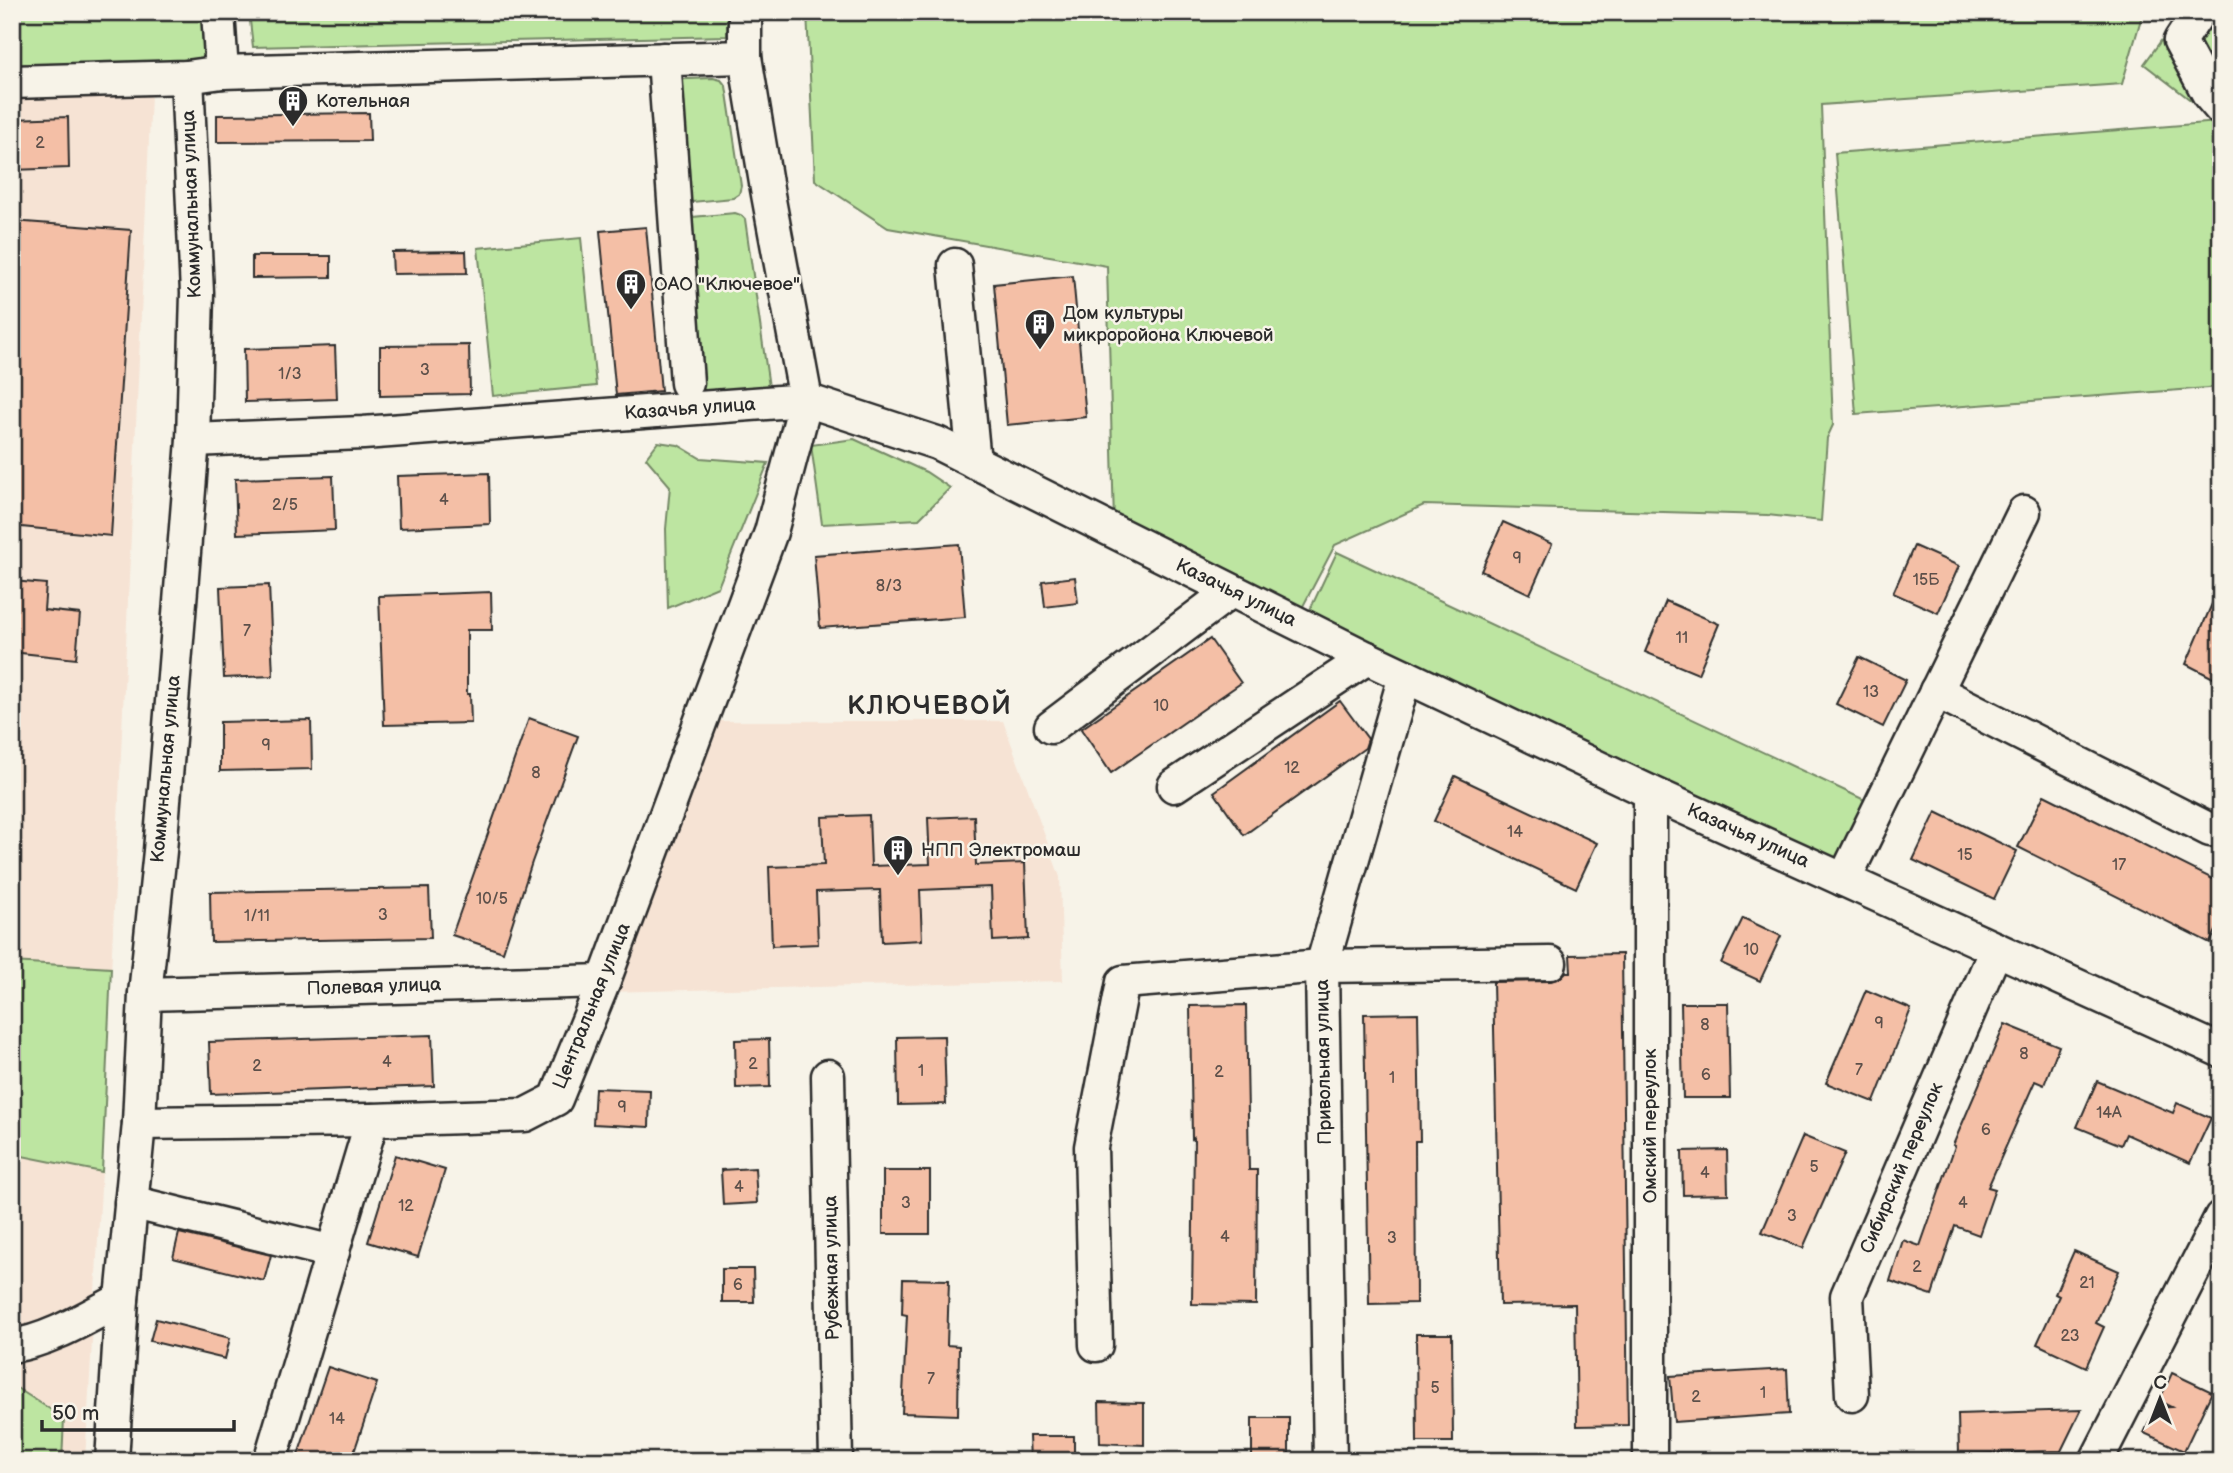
<svg xmlns="http://www.w3.org/2000/svg" width="2233" height="1473" viewBox="0 0 2233 1473" font-family="'Balsamiq Sans',sans-serif">
  <rect width="100%" height="100%" fill="#f7f3e8"/>
  <filter id="ink" filterUnits="userSpaceOnUse"><feTurbulence type="fractalNoise" baseFrequency=".0143" numOctaves="2"/><feDisplacementMap in="SourceGraphic" scale="14" xChannelSelector="R" yChannelSelector="G"/><feConvolveMatrix kernelMatrix="1 2 1 2 8 2 1 2 1" color-interpolation-filters="sRGB"/></filter>
  <g filter="url(#ink)">
    <g fill="#f6e3d4">
      <path d="M 151,95 L 102,1172 L 85,1461 L 12,1461 L 12,96 Z"/>
      <path d="M 718,721 L 1003,721 L 1060,877 L 1063,981 L 606,992 Z"/>
    </g>
    <g fill="#bde5a1" stroke="#748866" stroke-width="2">
      <path d="M 12,12 L 205,12 L 205,63 L 12,65 Z"/>
      <path d="M 249,12 L 727,12 L 727,36 L 253,47 Z"/>
      <path d="M 807,12 L 2143,12 L 2122,84 L 1821,105 L 1833,425 L 1827,438 L 1821,521 L 1767,515 L 1424,505 L 1335,545 L 1301,610 L 1114,522 L 1107,266 L 888,228 L 815,180 Z"/>
      <path d="M 2182,12 L 2221,12 L 2221,387 L 1856,414 L 1835,153 L 2219,122 L 2144,64 Z"/>
      <path d="M 713,78 L 721,80 L 726,86 L 741,186 L 739,194 L 733,198 L 682,203 L 664,80 Z"/>
      <path d="M 735,213 L 741,215 L 745,219 L 769,387 L 762,397 L 696,399 L 682,218 Z"/>
      <path d="M 581,238 L 596,386 L 493,396 L 478,248 Z"/>
      <path d="M 854,439 L 926,472 L 950,488 L 919,519 L 822,524 L 811,445 Z"/>
      <path d="M 658,442 L 678,445 L 700,458 L 768,463 L 718,587 L 668,608 L 666,529 L 670,486 L 646,458 Z"/>
      <path d="M 1337,552 L 1871,803 L 1836,878 L 1302,627 Z"/>
      <path d="M 12,962 L 111,968 L 102,1172 L 12,1154 Z"/>
      <path d="M 12,1385 L 64,1418 L 62,1461 L 12,1461 Z"/>
    </g>
    <g fill="#f4bfa6" stroke="#2b2b2b" stroke-width="2">
      <path d="M 369,113 L 370,141 L 217,142 L 217,115 Z"/>
      <path d="M 68,117 L 69,168 L 12,170 L 12,119 Z"/>
      <path d="M 12,221 L 131,230 L 111,536 L 12,526 Z"/>
      <path d="M 646,227 L 661,391 L 616,395 L 600,231 Z"/>
      <path d="M 466,251 L 467,273 L 393,274 L 392,252 Z"/>
      <path d="M 252,256 L 331,256 L 331,277 L 252,278 Z"/>
      <path d="M 1073,276 L 1086,417 L 1007,425 L 994,284 Z"/>
      <path d="M 469,345 L 470,394 L 380,396 L 380,346 Z"/>
      <path d="M 335,346 L 337,399 L 245,402 L 244,349 Z"/>
      <path d="M 489,473 L 490,524 L 399,528 L 397,476 Z"/>
      <path d="M 333,476 L 335,530 L 237,534 L 235,479 Z"/>
      <path d="M 1503,522 L 1552,544 L 1530,594 L 1481,571 Z"/>
      <path d="M 959,544 L 965,617 L 820,628 L 814,555 Z"/>
      <path d="M 1914,546 L 1959,566 L 1938,613 L 1893,593 Z"/>
      <path d="M 1075,577 L 1078,603 L 1045,607 L 1042,581 Z"/>
      <path d="M 12,581 L 46,584 L 44,610 L 80,614 L 76,659 L 12,652 Z"/>
      <path d="M 2221,583 L 2221,682 L 2186,664 Z"/>
      <path d="M 269,585 L 273,676 L 224,678 L 220,587 Z"/>
      <path d="M 491,592 L 492,630 L 467,630 L 467,694 L 470,694 L 471,723 L 384,725 L 379,596 Z"/>
      <path d="M 1666,601 L 1719,624 L 1698,674 L 1645,652 Z"/>
      <path d="M 1210,639 L 1241,683 L 1111,773 L 1081,729 Z"/>
      <path d="M 1859,657 L 1906,680 L 1883,727 L 1836,704 Z"/>
      <path d="M 1340,701 L 1368,739 L 1365,748 L 1244,835 L 1214,792 Z"/>
      <path d="M 529,718 L 578,736 L 532,862 L 503,952 L 452,935 Z"/>
      <path d="M 311,720 L 312,769 L 220,771 L 220,722 Z"/>
      <path d="M 1455,776 L 1597,843 L 1576,888 L 1434,821 Z"/>
      <path d="M 2044,795 L 2221,883 L 2221,921 L 2210,943 L 2018,847 Z"/>
      <path d="M 1936,812 L 2017,851 L 1994,899 L 1913,860 Z"/>
      <path d="M 869,815 L 871,866 L 930,864 L 928,818 L 974,816 L 976,865 L 1025,863 L 1028,939 L 993,941 L 991,887 L 920,890 L 922,940 L 882,942 L 880,890 L 816,892 L 818,944 L 772,946 L 769,867 L 824,865 L 822,817 Z"/>
      <path d="M 429,888 L 431,938 L 211,942 L 210,892 Z"/>
      <path d="M 1743,918 L 1781,936 L 1760,981 L 1721,963 Z"/>
      <path d="M 1622,954 L 1628,1425 L 1577,1426 L 1575,1304 L 1500,1305 L 1493,982 L 1551,981 L 1560,978 L 1566,972 L 1571,972 L 1570,955 Z"/>
      <path d="M 1866,990 L 1911,1009 L 1874,1102 L 1826,1083 Z"/>
      <path d="M 1681,1003 L 1728,1003 L 1730,1098 L 1683,1098 Z"/>
      <path d="M 1246,1005 L 1249,1170 L 1257,1170 L 1256,1305 L 1192,1304 L 1194,1138 L 1192,1139 L 1190,1006 Z"/>
      <path d="M 1418,1013 L 1420,1141 L 1415,1141 L 1416,1303 L 1369,1304 L 1364,1014 Z"/>
      <path d="M 2005,1024 L 2059,1046 L 2044,1085 L 2035,1081 L 1988,1187 L 1995,1189 L 1979,1235 L 1955,1226 L 1932,1295 L 1890,1281 L 1903,1240 L 1920,1246 L 1955,1146 L 1953,1145 Z"/>
      <path d="M 432,1035 L 434,1086 L 211,1094 L 209,1042 Z"/>
      <path d="M 944,1036 L 946,1104 L 898,1105 L 897,1037 Z"/>
      <path d="M 769,1039 L 770,1087 L 736,1088 L 735,1040 Z"/>
      <path d="M 2097,1081 L 2173,1113 L 2177,1103 L 2211,1118 L 2190,1163 L 2126,1134 L 2121,1145 L 2077,1127 Z"/>
      <path d="M 595,1088 L 650,1090 L 649,1127 L 593,1124 Z"/>
      <path d="M 1803,1136 L 1845,1153 L 1803,1248 L 1762,1232 Z"/>
      <path d="M 1727,1150 L 1728,1194 L 1683,1195 L 1682,1151 Z"/>
      <path d="M 395,1155 L 445,1170 L 418,1257 L 368,1242 Z"/>
      <path d="M 755,1168 L 757,1203 L 723,1205 L 721,1170 Z"/>
      <rect x="883" y="1171" width="47" height="63"/>
      <path d="M 179,1233 L 271,1255 L 264,1281 L 173,1258 Z"/>
      <path d="M 2074,1251 L 2119,1271 L 2096,1323 L 2104,1327 L 2086,1367 L 2037,1344 L 2059,1296 L 2055,1294 Z"/>
      <path d="M 722,1269 L 753,1269 L 754,1302 L 722,1302 Z"/>
      <path d="M 903,1279 L 949,1280 L 947,1345 L 959,1346 L 958,1415 L 902,1413 L 907,1315 L 902,1314 Z"/>
      <path d="M 156,1319 L 230,1338 L 225,1359 L 150,1341 Z"/>
      <path d="M 1416,1334 L 1452,1334 L 1453,1442 L 1417,1442 Z"/>
      <path d="M 328,1367 L 377,1383 L 351,1461 L 316,1461 L 298,1455 Z"/>
      <path d="M 1787,1369 L 1789,1414 L 1674,1422 L 1670,1376 Z"/>
      <path d="M 2172,1373 L 2212,1392 L 2184,1451 L 2144,1433 L 2156,1408 L 2171,1407 L 2159,1401 Z"/>
      <path d="M 1099,1402 L 1144,1403 L 1144,1445 L 1100,1443 Z"/>
      <path d="M 2081,1410 L 2061,1451 L 1959,1454 L 1958,1414 Z"/>
      <rect x="1252" y="1418" width="37" height="41"/>
      <path d="M 1029,1436 L 1074,1436 L 1074,1461 L 1030,1461 Z"/>
    </g>
    <g fill="none" stroke-linecap="round" stroke-linejoin="round">
      <g stroke="#2b2b2b" stroke-width="37">
        <g id="minor">
          <path d="M 218,12 L 222,72"/>
          <path d="M 2199,12 L 2180,41 L 2209,95 L 2221,109"/>
          <path d="M 664,59 L 687,383"/>
          <path d="M 12,82 L 187,77 L 222,72 L 745,57"/>
          <path d="M 955,265 L 974,462"/>
          <path d="M 193,440 L 363,433 L 806,400 L 937,443 L 1367,658 L 1650,792 L 2221,1051"/>
          <path d="M 1936,691 L 2210,830"/>
          <path d="M 1051,727 L 1231,591"/>
          <path d="M 1174,786 L 1367,658"/>
          <path d="M 1844,880 L 2024,512"/>
          <path d="M 145,994 L 604,981"/>
          <path d="M 828,1076 L 836,1461"/>
          <path d="M 139,1123 L 372,1120"/>
          <path d="M 131,1202 L 333,1252"/>
          <path d="M 1096,1345 L 1091,1147 L 1123,982 L 1322,966 L 1550,963"/>
          <path d="M 12,1346 C 51,1340 87,1317 122,1299"/>
          <path d="M 1852,1395 L 1847,1296 L 1996,949"/>
          <path d="M 112,1461 L 122,1299 L 139,1123 L 145,994 L 160,851 L 193,440 L 197,293 L 187,77"/>
          <path d="M 270,1461 L 372,1120 L 525,1115 L 556,1099 L 604,981 L 771,532 L 806,400 L 767,189 L 745,57 L 745,12"/>
          <path d="M 1330,1461 L 1322,966 L 1405,676"/>
          <path d="M 1650,1461 L 1650,792"/>
          <path d="M 2096,1461 L 2221,1217"/>
        </g>
      </g>
      <use href="#minor" stroke="#f7f3e8" stroke-width="32"/>
    </g>
  </g>
  <defs>
    <g id="building-pin" transform="scale(1.575)"><path d="M0 17L-7.5 6A9.5 9.5 0 1 1 7.5 6Z" fill="#2b2b2b" stroke="#f7f3e8"/><path d="M-4-6H4V6H1V3H-1V6H-4ZM-2.5-4.3h1.7v1.8h-1.7ZM.8-4.3h1.7v1.8H.8ZM-2.5-1h1.7V.8h-1.7ZM.8-1h1.7V.8H.8Z" fill="#fff"/></g>
  </defs>
  <g fill-rule="evenodd">
    <use href="#building-pin" x="293" y="101"/>
    <use href="#building-pin" x="631" y="284"/>
    <use href="#building-pin" x="1040" y="324"/>
    <use href="#building-pin" x="898" y="850"/>
  </g>
  <g text-anchor="middle" dominant-baseline="central" stroke-width="5" stroke-linejoin="round" paint-order="stroke">
    <g font-size="16" fill="#5d504a">
      <text x="40" y="143">2</text>
      <text x="425" y="370">3</text>
      <text x="290" y="374">1/3</text>
      <text x="444" y="500">4</text>
      <text x="285" y="505">2/5</text>
      <text x="1517" y="558">9</text>
      <text x="1926" y="580">15Б</text>
      <text x="889" y="586">8/3</text>
      <text x="247" y="631">7</text>
      <text x="1682" y="638">11</text>
      <text x="1871" y="692">13</text>
      <text x="1161" y="706">10</text>
      <text x="266" y="745">9</text>
      <text x="1292" y="768">12</text>
      <text x="536" y="773">8</text>
      <text x="1515" y="832">14</text>
      <text x="1965" y="855">15</text>
      <text x="2119" y="865">17</text>
      <text x="492" y="899">10/5</text>
      <text x="383" y="915">3</text>
      <text x="257" y="916">1/11</text>
      <text x="1751" y="950">10</text>
      <text x="1879" y="1023">9</text>
      <text x="1705" y="1025">8</text>
      <text x="2024" y="1054">8</text>
      <text x="387" y="1062">4</text>
      <text x="753" y="1064">2</text>
      <text x="257" y="1066">2</text>
      <text x="1859" y="1070">7</text>
      <text x="921" y="1071">1</text>
      <text x="1219" y="1072">2</text>
      <text x="1706" y="1075">6</text>
      <text x="1392" y="1078">1</text>
      <text x="622" y="1107">9</text>
      <text x="2109" y="1113">14А</text>
      <text x="1986" y="1130">6</text>
      <text x="1814" y="1167">5</text>
      <text x="1705" y="1173">4</text>
      <text x="739" y="1187">4</text>
      <text x="906" y="1203">3</text>
      <text x="1963" y="1203">4</text>
      <text x="406" y="1206">12</text>
      <text x="1792" y="1216">3</text>
      <text x="1225" y="1237">4</text>
      <text x="1392" y="1238">3</text>
      <text x="1917" y="1267">2</text>
      <text x="2087" y="1283">21</text>
      <text x="738" y="1285">6</text>
      <text x="2070" y="1336">23</text>
      <text x="931" y="1379">7</text>
      <text x="1435" y="1388">5</text>
      <text x="1763" y="1393">1</text>
      <text x="1696" y="1397">2</text>
      <text x="337" y="1419">14</text>
    </g>
    <g font-size="19" fill="#2b2b2b" stroke="#f7f3e8" text-anchor="start">
      <text x="316" y="101">Котельная</text>
      <text x="654" y="284">ОАО "Ключевое"</text>
      <text x="1063" y="313">Дом культуры<tspan x="1063" dy="22">микроройона Ключевой</tspan></text>
      <text x="921" y="850">НПП Электромаш</text>
    </g>
    <g font-size="19" fill="#2b2b2b" stroke="#f7f3e8">
      <text transform="translate(192 204) rotate(-92)">Коммунальная улица</text>
      <text transform="translate(690 409) rotate(-4)">Казачья улица</text>
      <text transform="translate(1236 593) rotate(26)">Казачья улица</text>
      <text transform="translate(166 769) rotate(-85)">Коммунальная улица</text>
      <text transform="translate(1748 836) rotate(24)">Казачья улица</text>
      <text transform="translate(374 987) rotate(-2)">Полевая улица</text>
      <text transform="translate(592 1006) rotate(-68)">Центральная улица</text>
      <text transform="translate(1324 1062) rotate(-91)">Привольная улица</text>
      <text transform="translate(1650 1126) rotate(-90)">Омский переулок</text>
      <text transform="translate(1902 1168) rotate(-67)">Сибирский переулок</text>
      <text transform="translate(832 1268) rotate(-91)">Рубежная улица</text>
    </g>
    <g font-size="26" font-weight="bold" letter-spacing="2" fill="#2b2b2b" stroke="#f7f3e8">
      <text x="930" y="706">КЛЮЧЕВОЙ</text>
    </g>
  </g>
  <rect width="2233" height="1473" fill="none" stroke="#f7f3e8" stroke-width="42"/>
  <rect x="21" y="21" width="2191" height="1431" fill="none" stroke="#2b2b2b" stroke-width="2.5" filter="url(#ink)"/>
  <g transform="translate(2160 1399)" stroke="#f7f3e8" stroke-width="5" paint-order="stroke">
  <path d="M0-5L12 26L0 18L-12 26Z" fill="#2b2b2b"/>
  <text y="-10" font-size="19" font-weight="bold" text-anchor="middle" fill="#2b2b2b">С</text>
  </g>
  <path d="M42 1420v10h192v-10" fill="none" stroke="#2b2b2b" stroke-width="3.5"/>
  <text x="52" y="1420" font-size="21" fill="#2b2b2b" stroke="#f7f3e8" stroke-width="5" paint-order="stroke">50 m</text>
</svg>
